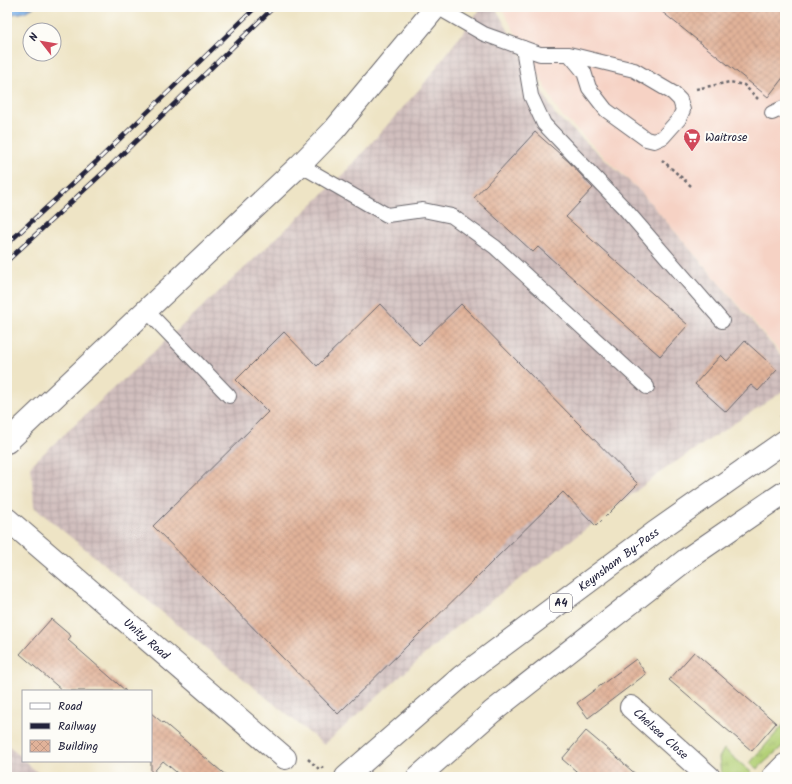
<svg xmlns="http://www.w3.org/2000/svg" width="792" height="784" viewBox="0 0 792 784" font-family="Kalam,sans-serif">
  <defs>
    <pattern id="industrial-grid" width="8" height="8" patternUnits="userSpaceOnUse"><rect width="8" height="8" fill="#d1bfbe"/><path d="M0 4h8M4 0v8" fill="none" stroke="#b3a4a4"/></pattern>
    <pattern id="grass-tufts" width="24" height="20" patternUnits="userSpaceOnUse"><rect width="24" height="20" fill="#b3d077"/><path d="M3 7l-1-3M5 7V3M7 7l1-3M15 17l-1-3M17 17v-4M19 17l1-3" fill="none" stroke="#9ab268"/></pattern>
    <pattern id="water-waves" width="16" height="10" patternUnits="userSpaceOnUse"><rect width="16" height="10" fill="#7ab0e8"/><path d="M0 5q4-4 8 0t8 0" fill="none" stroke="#648fbd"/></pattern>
    <pattern id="building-cross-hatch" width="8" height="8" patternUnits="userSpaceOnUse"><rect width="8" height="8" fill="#e1b299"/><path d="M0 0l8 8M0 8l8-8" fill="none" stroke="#c19985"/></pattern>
  </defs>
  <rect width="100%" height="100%" fill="#fdfcf7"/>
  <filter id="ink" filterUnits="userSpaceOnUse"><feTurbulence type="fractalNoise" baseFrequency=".025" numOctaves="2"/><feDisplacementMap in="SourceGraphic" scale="8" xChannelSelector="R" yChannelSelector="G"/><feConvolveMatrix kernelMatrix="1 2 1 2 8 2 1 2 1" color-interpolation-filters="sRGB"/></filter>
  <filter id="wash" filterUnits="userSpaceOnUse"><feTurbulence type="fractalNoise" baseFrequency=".012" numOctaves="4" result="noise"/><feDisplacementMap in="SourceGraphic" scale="16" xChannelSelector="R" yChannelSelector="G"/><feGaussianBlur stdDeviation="0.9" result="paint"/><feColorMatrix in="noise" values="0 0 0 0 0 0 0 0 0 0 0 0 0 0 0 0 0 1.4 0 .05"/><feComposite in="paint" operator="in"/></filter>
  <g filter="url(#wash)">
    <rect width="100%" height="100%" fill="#eee4c5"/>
    <path fill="#f6d2c4" d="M 501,7 L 785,7 L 785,358 L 639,190 L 560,114 Z"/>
    <g fill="url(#industrial-grid)">
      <path d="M 482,7 L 495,7 L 555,114 L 640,191 L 785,360 L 785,390 L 668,467 L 452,630 L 324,745 L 34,507 L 31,465 L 251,262 L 340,178 L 423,85 Z"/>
      <path d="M 7,744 L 23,759 L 23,761 L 25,761 L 42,777 L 7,777 Z"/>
    </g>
    <g fill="url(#grass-tufts)" stroke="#6a7959">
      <path d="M 785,723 L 785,744 L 757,769 L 750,763 Z"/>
      <path d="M 724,749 L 752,773 L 746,777 L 725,777 L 721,773 L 719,758 Z"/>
    </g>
    <path fill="url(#water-waves)" stroke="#4e6992" d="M 7,7 L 34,7 C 25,13 17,14 7,14 Z"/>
    <g id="blocks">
      <g fill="url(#building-cross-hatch)">
        <path d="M 656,7 L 785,7 L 785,75 L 768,97 Z"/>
        <path d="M 535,132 L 569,162 L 593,188 L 566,217 L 688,325 L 660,356 L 538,247 L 533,252 L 474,198 Z"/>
        <path d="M 380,304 L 419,345 L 461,304 L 638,484 L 596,526 L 563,492 L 338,714 L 153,526 L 268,412 L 236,380 L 284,332 L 317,366 Z"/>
        <path d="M 745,341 L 777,370 L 758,391 L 751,385 L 726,412 L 695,384 L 721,355 L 727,361 Z"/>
        <path d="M 51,619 L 71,636 L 68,640 L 126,691 L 63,691 L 20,654 Z"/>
        <path d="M 694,652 L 776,723 L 752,751 L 669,680 Z"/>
        <path d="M 636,659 L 646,674 L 588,718 L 577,703 Z"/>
        <path d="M 151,713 L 163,723 L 163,722 L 228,777 L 182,777 L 163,761 L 151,775 Z"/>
        <path d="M 586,731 L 624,763 L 624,764 L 639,777 L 583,777 L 562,759 Z"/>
      </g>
    </g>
  </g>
  <g filter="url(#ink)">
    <use href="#blocks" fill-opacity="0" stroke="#69666b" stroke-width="1"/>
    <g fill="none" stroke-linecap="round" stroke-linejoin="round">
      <g stroke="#69666b" stroke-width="16">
        <g id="lane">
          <path d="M 437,7 L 484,34 L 540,54 L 569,54 L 634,70 L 673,93 L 680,100 L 683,110 L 679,119 L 663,137 L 654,141 L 646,139 L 606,110 L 589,88 L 584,72 L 569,54"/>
          <path d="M 523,48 L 531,96 L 544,124 L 625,209 L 722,321"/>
          <path d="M 772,113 L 785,107"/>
          <path d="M 300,165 L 387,215 L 423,210 L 452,216 L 495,247 L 647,387"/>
          <path d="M 146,310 L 229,396"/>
        </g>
      </g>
      <g stroke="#69666b" stroke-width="24">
        <g id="street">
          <path d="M 7,442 L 300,165 L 334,130 L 436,7"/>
          <path id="s1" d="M 7,519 L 285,758"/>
          <path id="s2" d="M 631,707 L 709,777"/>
          <path d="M 773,777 L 785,765"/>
        </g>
      </g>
      <g stroke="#69666b" stroke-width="24">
        <g id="highway">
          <path id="s3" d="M 346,777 L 462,676 L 654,533 L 785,441"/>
          <path d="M 418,777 L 492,712 L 687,559 L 785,492"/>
        </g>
      </g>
      <g stroke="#69666b" stroke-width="2.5" stroke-dasharray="3 3" stroke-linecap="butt">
        <path d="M 696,89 L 730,82 L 744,85 L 758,99"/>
        <path d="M 662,160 L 691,186"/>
        <path d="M 780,417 L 785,414"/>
        <path d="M 308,759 L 320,770 L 325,765"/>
      </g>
      <use href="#lane" stroke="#fff" stroke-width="14"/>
      <use href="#street" stroke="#fff" stroke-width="22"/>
      <use href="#highway" stroke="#fff" stroke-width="22"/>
      <g stroke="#22223b" stroke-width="4.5">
        <g id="rail">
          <path d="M 7,244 L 96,162 L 256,7"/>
          <path d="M 7,261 L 105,171 L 274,7"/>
        </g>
      </g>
      <use href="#rail" stroke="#fdfcf7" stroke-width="3" stroke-dasharray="9" stroke-linecap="butt"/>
    </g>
  </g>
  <defs>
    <g id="supermarket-pin" transform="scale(0.9)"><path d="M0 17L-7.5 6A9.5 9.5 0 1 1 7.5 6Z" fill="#d1495b" stroke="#fdfcf7"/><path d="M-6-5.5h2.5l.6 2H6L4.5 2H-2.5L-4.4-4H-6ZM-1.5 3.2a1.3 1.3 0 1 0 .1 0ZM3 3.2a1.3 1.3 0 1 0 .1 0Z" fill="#fff"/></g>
  </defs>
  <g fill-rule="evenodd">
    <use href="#supermarket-pin" x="692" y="137"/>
  </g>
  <g text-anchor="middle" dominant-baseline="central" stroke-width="4" stroke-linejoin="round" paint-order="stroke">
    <rect fill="#fdfcf7" stroke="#646373" stroke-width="1" x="550" y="594" width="22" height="18" rx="3"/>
    <g font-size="11" font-weight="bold" fill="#22223b">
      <text x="561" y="603">A4</text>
    </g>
    <g font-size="12" fill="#22223b" stroke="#fdfcf7" text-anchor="start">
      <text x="705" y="137">Waitrose</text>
    </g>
    <g font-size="12" fill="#22223b" stroke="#fdfcf7">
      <text stroke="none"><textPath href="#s3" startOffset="349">Keynsham By-Pass</textPath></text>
      <text stroke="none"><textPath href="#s1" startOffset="184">Unity Road</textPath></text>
      <text stroke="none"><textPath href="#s2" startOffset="40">Chelsea Close</textPath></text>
    </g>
  </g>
  <rect width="792" height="784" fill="none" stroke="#fdfcf7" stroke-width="24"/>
  <rect x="22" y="690" width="130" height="72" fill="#fdfcf7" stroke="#a5a5ac"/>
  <rect x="30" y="703" width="20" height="6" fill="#ffffff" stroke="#a5a5ac"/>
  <text x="58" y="710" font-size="12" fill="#22223b">Road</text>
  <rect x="30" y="723" width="20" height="6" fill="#22223b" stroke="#a5a5ac"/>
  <text x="58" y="730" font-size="12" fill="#22223b">Railway</text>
  <rect x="30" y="740" width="20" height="12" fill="url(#building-cross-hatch)" stroke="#a5a5ac"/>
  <text x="58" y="750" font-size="12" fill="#22223b">Building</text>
  <g transform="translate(42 42) rotate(301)"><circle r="19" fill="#fdfcf7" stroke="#a5a5ac"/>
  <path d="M0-3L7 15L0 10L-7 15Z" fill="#d1495b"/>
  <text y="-6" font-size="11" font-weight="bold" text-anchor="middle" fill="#22223b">N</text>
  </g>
</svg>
